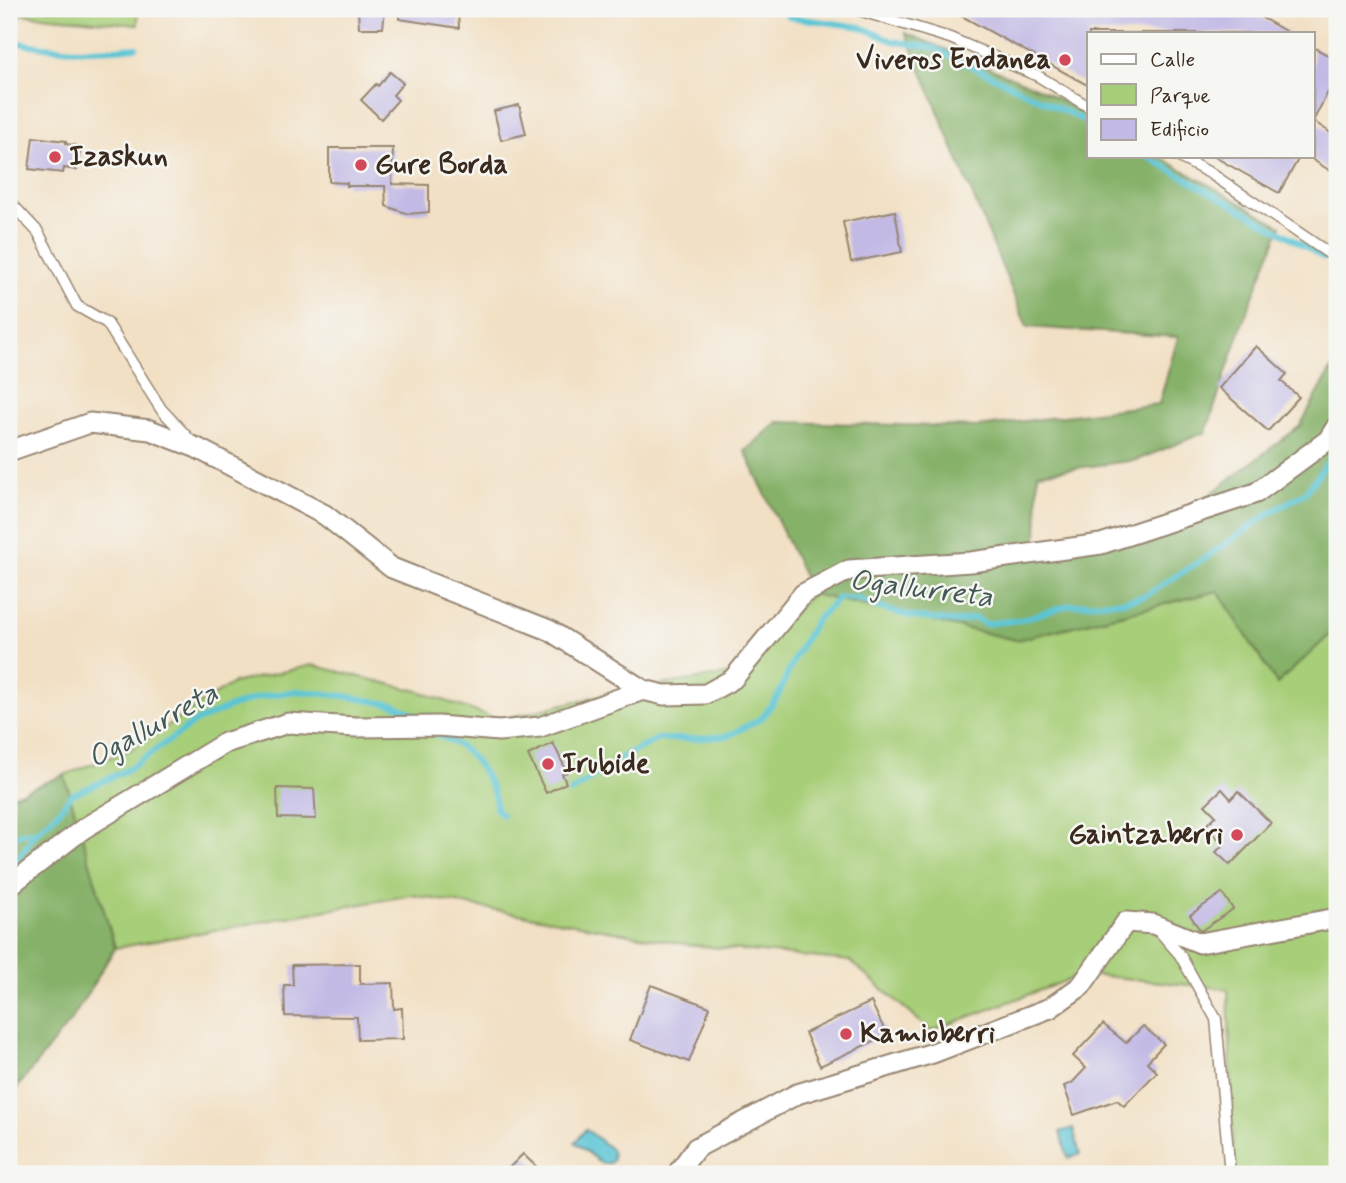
<svg xmlns="http://www.w3.org/2000/svg" width="1346" height="1183" viewBox="0 0 1346 1183" font-family="Mynerve,sans-serif">
  <rect width="100%" height="100%" fill="#f6f6f2"/>
  <filter id="ink" filterUnits="userSpaceOnUse"><feTurbulence type="fractalNoise" baseFrequency=".0143" numOctaves="2"/><feDisplacementMap in="SourceGraphic" scale="14" xChannelSelector="R" yChannelSelector="G"/><feConvolveMatrix kernelMatrix="1 2 1 2 8 2 1 2 1" color-interpolation-filters="sRGB"/></filter>
  <filter id="wash" filterUnits="userSpaceOnUse"><feTurbulence type="fractalNoise" baseFrequency=".00686" numOctaves="4" result="noise"/><feDisplacementMap in="SourceGraphic" scale="28" xChannelSelector="R" yChannelSelector="G"/><feGaussianBlur stdDeviation="1.57" result="paint"/><feColorMatrix in="noise" values="0 0 0 0 0 0 0 0 0 0 0 0 0 0 0 0 0 1.4 0 .05"/><feComposite in="paint" operator="in"/></filter>
  <g filter="url(#wash)">
    <rect width="100%" height="100%" fill="#f2e0c4"/>
    <g fill="#a7ce78" stroke="#717c4b" stroke-width="2">
      <path d="M 9,9 L 138,9 L 138,25 L 9,13 Z"/>
      <path d="M 1218,591 L 1277,684 L 1337,628 L 1337,1174 L 1234,1174 L 1228,989 L 1084,974 L 931,1031 L 850,961 L 690,945 L 412,895 L 115,948 L 64,775 L 131,749 L 233,683 L 312,665 L 418,691 L 499,720 L 614,692 L 731,674 L 812,594 L 1016,640 Z"/>
    </g>
    <g fill="#85b168" stroke="#606e43" stroke-width="2">
      <path d="M 906,33 L 1040,89 L 1089,116 L 1089,156 L 1158,156 L 1281,226 L 1244,319 L 1206,432 L 1137,460 L 1038,473 L 1037,553 L 1158,534 L 1300,426 L 1337,359 L 1337,628 L 1277,684 L 1218,591 L 1016,640 L 812,594 L 745,451 L 778,422 L 978,427 L 1159,404 L 1178,337 L 1027,327 Z"/>
      <path d="M 64,775 L 115,948 L 72,1019 L 9,1098 L 9,797 Z"/>
    </g>
    <g fill="#59c4d4" stroke="#4a7779" stroke-width="2">
      <path d="M 1073,1128 L 1080,1154 L 1068,1158 L 1060,1132 Z"/>
      <path d="M 586,1129 L 612,1150 L 613,1159 L 610,1163 L 602,1164 L 575,1142 Z"/>
    </g>
    <g fill="none" stroke-linecap="round" stroke-linejoin="round">
      <g stroke="#59c4d4" stroke-width="6">
        <path d="M 782,9 L 789,17 L 861,27 L 893,41 L 934,48 L 1089,123"/>
        <path d="M 9,41 C 53,50 91,53 136,47"/>
        <path d="M 1146,156 L 1283,233 L 1324,258"/>
        <path d="M 438,735 C 448,739 459,745 468,753 C 480,765 497,791 496,809 L 502,815"/>
        <path d="M 571,792 L 626,755 L 658,739 L 693,739 L 728,736 L 762,718 L 778,696 L 796,655 L 816,620 L 839,598 L 859,599 L 877,607 L 913,617 L 958,622 L 976,618 L 985,624 L 1020,620 L 1070,605 L 1124,601 L 1145,596 L 1211,554 L 1270,513 L 1305,493 L 1337,449"/>
        <path d="M 9,838 L 22,833 L 37,832 L 59,811 L 71,795 L 95,785 L 129,769 L 195,722 L 230,707 L 260,697 L 297,691 L 344,696 L 395,705 L 415,715"/>
        <path d="M 16,862 L 36,832"/>
      </g>
    </g>
    <g id="blocks">
      <g fill="#c2bae5">
        <path d="M 358,9 L 385,9 L 383,28 L 359,28 Z"/>
        <path d="M 399,9 L 458,9 L 459,28 L 399,19 Z"/>
        <path d="M 949,9 L 1246,9 L 1289,33 L 1089,33 L 1089,86 Z"/>
        <path d="M 1313,47 L 1337,60 L 1337,75 L 1313,121 Z"/>
        <path d="M 390,72 L 403,83 L 393,95 L 398,100 L 381,119 L 361,100 L 376,84 L 378,86 Z"/>
        <path d="M 519,105 L 526,134 L 501,140 L 494,111 Z"/>
        <path d="M 1313,121 L 1337,137 L 1337,175 L 1313,160 Z"/>
        <path d="M 33,137 L 66,141 L 66,144 L 81,146 L 77,170 L 64,168 L 63,173 L 29,169 Z"/>
        <path d="M 329,148 L 393,148 L 392,184 L 429,185 L 429,212 L 408,214 L 386,206 L 385,186 L 347,186 L 347,183 L 329,182 Z"/>
        <path d="M 1213,156 L 1300,156 L 1279,193 Z"/>
        <path d="M 895,211 L 902,252 L 851,262 L 843,222 Z"/>
        <path d="M 1256,346 L 1287,374 L 1281,381 L 1299,397 L 1268,431 L 1219,388 Z"/>
        <path d="M 553,743 L 567,772 L 562,774 L 566,783 L 546,793 L 528,755 Z"/>
        <path d="M 277,788 L 314,789 L 316,819 L 278,818 Z"/>
        <path d="M 1222,789 L 1231,799 L 1238,791 L 1271,823 L 1230,865 L 1216,852 L 1224,844 L 1205,826 L 1216,816 L 1205,805 Z"/>
        <path d="M 1222,893 L 1233,909 L 1202,930 L 1200,930 L 1190,915 Z"/>
        <path d="M 360,964 L 360,984 L 393,983 L 394,1009 L 402,1008 L 403,1039 L 358,1040 L 357,1017 L 285,1016 L 284,985 L 293,985 L 292,965 Z"/>
        <path d="M 651,985 L 710,1007 L 689,1062 L 630,1040 Z"/>
        <path d="M 871,1002 L 887,1035 L 820,1066 L 805,1033 Z"/>
        <path d="M 1103,1024 L 1126,1043 L 1143,1026 L 1164,1044 L 1147,1062 L 1157,1072 L 1124,1106 L 1117,1100 L 1074,1115 L 1064,1086 L 1072,1083 L 1086,1068 L 1073,1056 Z"/>
        <path d="M 523,1154 L 544,1174 L 503,1174 Z"/>
      </g>
    </g>
  </g>
  <g filter="url(#ink)">
    <use href="#blocks" fill-opacity="0" stroke="#968571" stroke-width="2"/>
    <g fill="none" stroke-linecap="round" stroke-linejoin="round">
      <g stroke="#968571" stroke-width="13">
        <g id="lane">
          <path d="M 855,9 L 950,38 L 1038,76 L 1089,107"/>
          <path d="M 1177,156 L 1210,173 L 1327,252 L 1337,257"/>
          <path d="M 9,201 L 38,232 L 77,306 L 107,323 L 161,409 L 190,440"/>
          <path d="M 1160,932 L 1180,955 L 1216,1019 L 1230,1174"/>
        </g>
      </g>
      <g stroke="#968571" stroke-width="23">
        <g id="street">
          <path d="M 9,451 L 90,423 L 150,430 L 197,448 L 325,515 L 392,568 L 549,630 L 643,690"/>
          <path d="M 9,886 L 83,829 L 225,743 L 288,723 L 356,727 L 438,726 L 499,731 L 540,727 L 643,690 L 664,695 L 706,694 L 733,679 L 803,594 L 849,570 L 971,562 L 1101,544 L 1256,493 L 1328,440 L 1337,426"/>
          <path d="M 677,1174 L 696,1148 L 797,1094 L 933,1053 L 1050,1008 L 1081,986 L 1126,922 L 1153,924 L 1200,943 L 1337,918"/>
        </g>
      </g>
      <use href="#lane" stroke="#fff" stroke-width="10"/>
      <use href="#street" stroke="#fff" stroke-width="19"/>
    </g>
  </g>
  <g fill="#d1495b" stroke="#f6f6f2" stroke-width="2.5">
    <circle cx="1065" cy="60" r="7"/>
    <circle cx="55" cy="157" r="7"/>
    <circle cx="361" cy="165" r="7"/>
    <circle cx="548" cy="764" r="7"/>
    <circle cx="1237" cy="835" r="7"/>
    <circle cx="846" cy="1034" r="7"/>
  </g>
  <g text-anchor="middle" dominant-baseline="central" stroke-width="5" stroke-linejoin="round" paint-order="stroke">
    <g font-size="28" font-weight="bold" fill="#3b2a1e" stroke="#f6f6f2" text-anchor="start">
      <text x="1051" y="60" text-anchor="end">Viveros Endanea</text>
      <text x="69" y="157">Izaskun</text>
      <text x="375" y="165">Gure Borda</text>
      <text x="562" y="764">Irubide</text>
      <text x="1223" y="835" text-anchor="end">Gaintzaberri</text>
      <text x="860" y="1034">Kamioberri</text>
    </g>
    <g font-size="30" font-style="italic" fill="#445855" stroke="#f6f6f2">
      <text transform="translate(921 589) rotate(7)">Ogallurreta</text>
      <text transform="translate(153 726) rotate(-29)">Ogallurreta</text>
    </g>
  </g>
  <rect width="1346" height="1183" fill="none" stroke="#f6f6f2" stroke-width="35"/>
  <rect x="1087" y="32" width="228" height="126" fill="#f6f6f2" stroke="#aba49d" stroke-width="2"/>
  <rect x="1101" y="54" width="35" height="10" fill="#ffffff" stroke="#aba49d" stroke-width="2"/>
  <text x="1150" y="66" font-size="21" fill="#3b2a1e">Calle</text>
  <rect x="1101" y="84" width="35" height="21" fill="#a7ce78" stroke="#aba49d" stroke-width="2"/>
  <text x="1150" y="102" font-size="21" fill="#3b2a1e">Parque</text>
  <rect x="1101" y="119" width="35" height="21" fill="#c2bae5" stroke="#aba49d" stroke-width="2"/>
  <text x="1150" y="136" font-size="21" fill="#3b2a1e">Edificio</text>
</svg>
